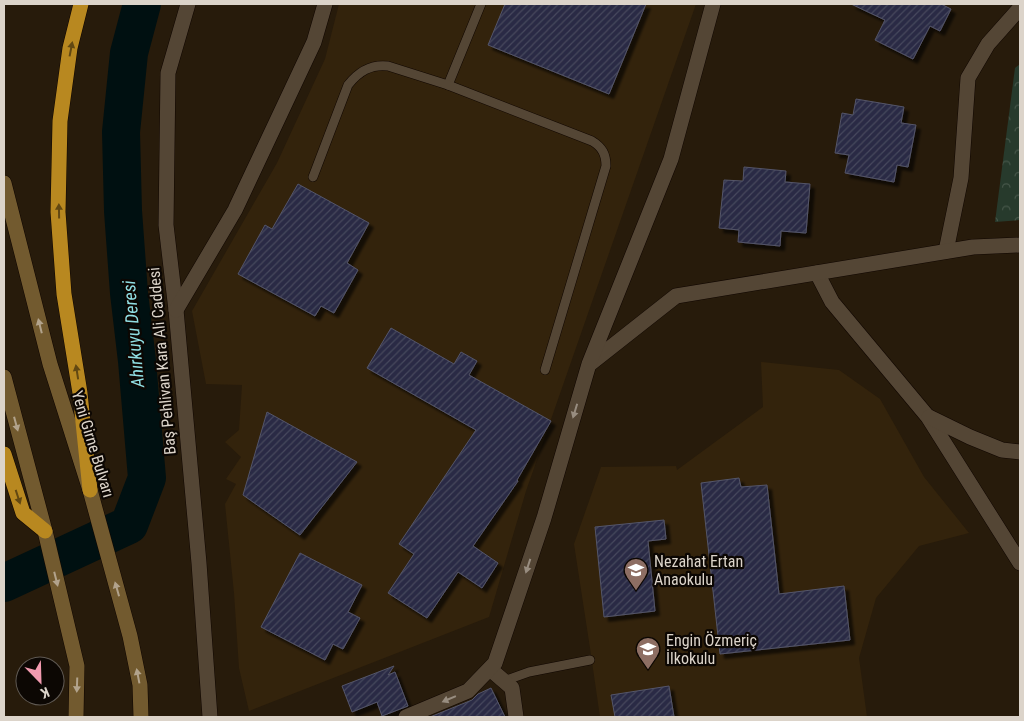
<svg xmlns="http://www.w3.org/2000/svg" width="1024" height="721" viewBox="0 0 1024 721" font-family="'Roboto Condensed',sans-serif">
  <defs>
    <pattern id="park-crowns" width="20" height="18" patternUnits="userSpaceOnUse" patternTransform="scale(1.25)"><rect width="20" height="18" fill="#273a2c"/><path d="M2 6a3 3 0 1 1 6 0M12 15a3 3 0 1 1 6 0" fill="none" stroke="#465649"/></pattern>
    <pattern id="building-hatch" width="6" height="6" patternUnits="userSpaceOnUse" patternTransform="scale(1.25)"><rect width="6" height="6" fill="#292a44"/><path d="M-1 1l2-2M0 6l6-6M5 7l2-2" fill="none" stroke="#47485e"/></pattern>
    <filter id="shadow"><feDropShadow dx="4.5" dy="4.5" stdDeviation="1" flood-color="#0009"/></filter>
  </defs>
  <rect width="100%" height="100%" fill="#271b0b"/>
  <g fill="#33230c">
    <path d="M 339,4 L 696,4 L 526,491 L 489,617 L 249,711 L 239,668 L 234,593 L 225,504 L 236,484 L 226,479 L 241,457 L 225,442 L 239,430 L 242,385 L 206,384 L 192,311 L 277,163 L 325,59 Z"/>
    <path d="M 761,362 L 839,370 L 880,399 L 924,477 L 969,533 L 919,546 L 876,598 L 859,658 L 867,717 L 600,717 L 590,648 L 574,544 L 601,467 L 676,466 L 677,470 L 763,407 Z"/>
  </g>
  <path fill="url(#park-crowns)" d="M 1020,64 L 1020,220 L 995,222 L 1015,68 Z"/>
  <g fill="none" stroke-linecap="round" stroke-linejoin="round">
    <path stroke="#001011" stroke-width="38" d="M 4,583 L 129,525 L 147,478 L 137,361 L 129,293 L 123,211 L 121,132 L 129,53 L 142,4"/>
  </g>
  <g fill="url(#building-hatch)" stroke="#545569" filter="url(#shadow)">
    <path d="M 505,4 L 646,4 L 609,94 L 488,45 Z"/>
    <path d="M 851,4 L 941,4 L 951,9 L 940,31 L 930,26 L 913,59 L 875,40 L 885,20 Z"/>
    <path d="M 856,99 L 904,107 L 901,123 L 916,125 L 908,167 L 897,165 L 894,182 L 845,173 L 849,155 L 835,153 L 842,113 L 853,115 Z"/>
    <path d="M 744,167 L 786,171 L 785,182 L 810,184 L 806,233 L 781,231 L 780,246 L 738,242 L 739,230 L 719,228 L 724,180 L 743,181 Z"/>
    <path d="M 298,184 L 369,223 L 347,263 L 358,270 L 334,313 L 321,306 L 315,316 L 238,274 L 265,225 L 272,229 Z"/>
    <path d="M 391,328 L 454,364 L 461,352 L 477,361 L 469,375 L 551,421 L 517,480 L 518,481 L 473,546 L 498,563 L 482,588 L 458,572 L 427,618 L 388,593 L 414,554 L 399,544 L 476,430 L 367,368 Z"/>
    <path d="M 267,412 L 357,462 L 300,535 L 243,495 Z"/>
    <path d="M 739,478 L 741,487 L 767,485 L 779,594 L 844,586 L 850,640 L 720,654 L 701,483 Z"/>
    <path d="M 664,520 L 666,539 L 648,541 L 655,611 L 604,617 L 595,527 Z"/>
    <path d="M 300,553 L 362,585 L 348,612 L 360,618 L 343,649 L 333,644 L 325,660 L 261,627 Z"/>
    <path d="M 394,666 L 388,675 L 395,672 L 408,706 L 382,716 L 377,702 L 352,712 L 342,686 Z"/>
    <path d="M 669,686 L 674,717 L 615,717 L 611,695 Z"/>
    <path d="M 491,688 L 505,717 L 430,717 L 472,700 L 478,694 Z"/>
  </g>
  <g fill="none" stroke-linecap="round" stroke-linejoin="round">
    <g stroke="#100600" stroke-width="10">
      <g id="lane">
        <path d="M 448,85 L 481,4"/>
        <path d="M 313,177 L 348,85 C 359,71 371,64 388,66 L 448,85 L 592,141 C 602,147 606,154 606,166 L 545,370"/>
        <path d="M 504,681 L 529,672 L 590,660"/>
      </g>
    </g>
    <g stroke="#100600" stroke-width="16">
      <g id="street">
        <path d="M 188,4 L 168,73 L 166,225 L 176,310 L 199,563 L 210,717"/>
        <path d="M 946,251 L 961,178 L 968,78 L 988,44 L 1020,8"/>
        <path d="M 817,273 L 832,302 L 928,417 L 1020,563"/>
        <path d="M 176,310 L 235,210 L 314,42 L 325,4"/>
        <path d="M 591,363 L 676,296 L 973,247 L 1020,245"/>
        <path d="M 929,417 L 970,437 L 1002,450 L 1020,452"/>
        <path d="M 490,669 L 512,688 L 516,717"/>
        <path d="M 406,717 L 468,691 L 495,663 L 544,518 L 589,364 L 671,159 L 713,4"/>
      </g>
    </g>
    <g stroke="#100600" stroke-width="16">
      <g id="secondary">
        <path d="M 4,183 L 50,364 L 90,490 L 130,636 L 140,685 L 141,717"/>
        <path d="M 4,377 L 45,531 L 77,666 L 76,717"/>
      </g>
    </g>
    <g stroke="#100600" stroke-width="16">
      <g id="highway">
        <path d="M 81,4 L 70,48 L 60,121 L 58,212 L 64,294 L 80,393 L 90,490"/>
        <path d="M 4,454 L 23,513 L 45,531"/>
      </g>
    </g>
    <use href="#lane" stroke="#544635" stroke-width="9"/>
    <use href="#street" stroke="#544635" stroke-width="15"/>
    <use href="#secondary" stroke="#725a2f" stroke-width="15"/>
    <use href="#highway" stroke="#b88820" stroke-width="15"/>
  </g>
  <defs><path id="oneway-solid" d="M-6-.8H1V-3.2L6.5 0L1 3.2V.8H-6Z" transform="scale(1.25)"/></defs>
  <g fill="#624812">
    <use href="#oneway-solid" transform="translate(71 49) rotate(-79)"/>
    <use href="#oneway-solid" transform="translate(59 211) rotate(-91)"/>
    <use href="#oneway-solid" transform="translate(77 372) rotate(-99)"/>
    <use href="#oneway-solid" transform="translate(18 497) rotate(72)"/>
  </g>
  <g fill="#b2a38c">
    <use href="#oneway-solid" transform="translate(40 326) rotate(-104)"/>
    <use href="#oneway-solid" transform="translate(16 424) rotate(75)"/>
    <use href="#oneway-solid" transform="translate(56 579) rotate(76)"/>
    <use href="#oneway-solid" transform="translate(117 589) rotate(-106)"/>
    <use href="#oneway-solid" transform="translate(138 676) rotate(-101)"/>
    <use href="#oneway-solid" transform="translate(77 685) rotate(92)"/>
  </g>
  <g fill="#988d80">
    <use href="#oneway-solid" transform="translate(575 411) rotate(107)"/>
    <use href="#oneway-solid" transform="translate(528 566) rotate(108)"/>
    <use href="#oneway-solid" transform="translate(449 699) rotate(157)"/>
  </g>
  <defs>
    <g id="school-pin" transform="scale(1.25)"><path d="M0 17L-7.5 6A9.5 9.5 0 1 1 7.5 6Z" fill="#8d6e63" stroke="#0c0703"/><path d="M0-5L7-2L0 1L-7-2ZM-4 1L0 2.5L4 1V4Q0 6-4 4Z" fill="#fff"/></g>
  </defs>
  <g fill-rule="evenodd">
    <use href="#school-pin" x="636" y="570"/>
    <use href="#school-pin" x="648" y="649"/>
  </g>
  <g text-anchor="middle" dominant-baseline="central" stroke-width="4.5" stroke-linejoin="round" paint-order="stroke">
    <g font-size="16" fill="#dcd4ca" stroke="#0c0703">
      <text transform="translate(162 361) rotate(-95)">Baş Pehlivan Kara Ali Caddesi</text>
      <text transform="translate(93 444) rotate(73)">Yeni Girne Bulvarı</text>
    </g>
    <g font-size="16" fill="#dcd4ca" stroke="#0c0703" text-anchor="start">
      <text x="654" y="561">Nezahat Ertan<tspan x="654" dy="18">Anaokulu</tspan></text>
      <text x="666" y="640">Engin Özmeriç<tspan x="666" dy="18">İlkokulu</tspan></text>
    </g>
    <g font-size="18" font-style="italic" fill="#90dee3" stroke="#0c0703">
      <text transform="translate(133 334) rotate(-95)">Ahırkuyu Deresi</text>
    </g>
  </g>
  <rect width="1024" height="721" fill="none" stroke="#dcd4ca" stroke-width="10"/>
  <g transform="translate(40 681) rotate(157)"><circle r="24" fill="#0c0703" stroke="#5f5953"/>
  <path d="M0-4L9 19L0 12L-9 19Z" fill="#f29aaf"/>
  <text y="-8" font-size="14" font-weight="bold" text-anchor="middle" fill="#dcd4ca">K</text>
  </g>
</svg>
